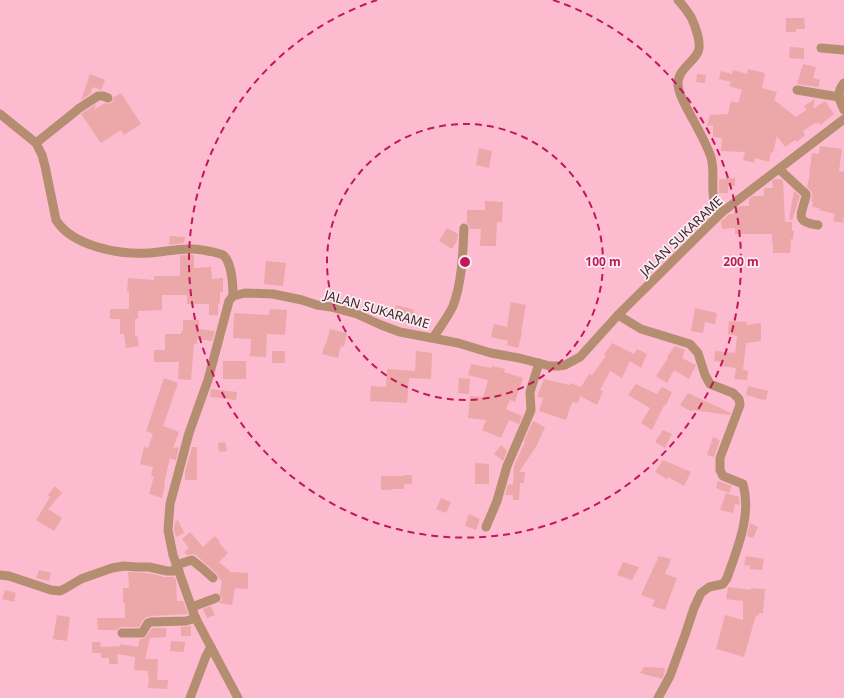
<svg xmlns="http://www.w3.org/2000/svg" width="844" height="698" viewBox="0 0 844 698" font-family="'Noto Sans',sans-serif">
  <rect width="100%" height="100%" fill="#fdbbd0"/>
  <g fill="#eca7a8">
    <path d="M 786,18 L 804,18 L 805,29 L 796,29 L 796,32 L 786,32 Z"/>
    <path d="M 790,47 L 804,48 L 804,59 L 789,58 Z"/>
    <path d="M 803,64 L 816,67 L 813,78 L 820,80 L 818,87 L 797,84 Z"/>
    <path d="M 748,69 L 765,73 L 762,88 L 777,92 L 774,100 L 796,117 L 806,110 L 804,106 L 815,99 L 813,109 L 825,101 L 834,114 L 820,125 L 819,122 L 816,124 L 815,123 L 803,131 L 805,135 L 797,142 L 795,140 L 785,147 L 777,136 L 773,153 L 771,152 L 769,162 L 755,158 L 754,163 L 743,160 L 745,152 L 721,151 L 722,138 L 713,137 L 713,125 L 707,126 L 710,115 L 728,114 L 731,101 L 738,103 L 742,90 L 729,86 L 731,82 L 719,79 L 721,71 L 732,74 L 733,70 L 747,74 Z"/>
    <path d="M 90,74 L 105,80 L 101,90 L 93,87 L 90,94 L 81,100 Z"/>
    <path d="M 697,74 L 706,75 L 705,83 L 696,82 Z"/>
    <path d="M 121,93 L 141,124 L 124,135 L 121,130 L 101,143 L 81,114 L 96,104 L 94,110 L 105,103 L 108,104 L 111,103 L 113,101 L 114,97 Z"/>
    <path d="M 820,146 L 842,149 L 839,171 L 844,172 L 844,216 L 843,223 L 833,221 L 835,214 L 819,210 L 820,208 L 812,207 L 813,202 L 811,202 L 812,196 L 812,192 L 807,187 L 810,175 L 809,175 L 812,153 L 819,154 Z"/>
    <path d="M 479,148 L 492,151 L 489,168 L 476,165 Z"/>
    <path d="M 735,178 L 735,186 L 728,186 L 728,193 L 719,193 L 719,179 Z"/>
    <path d="M 775,179 L 781,179 L 783,181 L 785,222 L 792,222 L 792,231 L 794,231 L 793,239 L 791,239 L 790,253 L 773,253 L 773,243 L 772,243 L 772,234 L 735,234 L 735,228 L 722,229 L 721,221 L 725,218 L 729,214 L 734,214 L 734,210 L 740,206 L 749,206 L 749,199 L 753,196 L 764,196 L 764,188 L 773,188 L 772,181 Z"/>
    <path d="M 794,191 L 800,196 L 792,220 L 789,219 Z"/>
    <path d="M 485,201 L 503,202 L 502,222 L 497,222 L 496,246 L 480,246 L 481,229 L 470,229 L 469,226 L 467,223 L 467,210 L 485,210 Z"/>
    <path d="M 447,228 L 458,234 L 457,241 L 452,249 L 439,241 Z"/>
    <path d="M 170,236 L 185,237 L 184,243 L 169,245 Z"/>
    <path d="M 180,255 L 194,255 L 194,268 L 211,267 L 212,279 L 223,278 L 223,292 L 220,292 L 220,304 L 218,304 L 218,315 L 209,315 L 209,304 L 187,304 L 187,295 L 162,295 L 162,310 L 138,311 L 138,319 L 135,319 L 135,336 L 137,335 L 139,346 L 126,348 L 124,334 L 120,334 L 120,319 L 110,319 L 110,309 L 129,309 L 129,292 L 127,292 L 128,278 L 154,280 L 154,276 L 180,276 Z"/>
    <path d="M 266,261 L 286,263 L 283,286 L 264,284 Z"/>
    <path d="M 511,302 L 526,305 L 521,332 L 522,333 L 518,348 L 507,345 L 508,341 L 491,337 L 494,324 L 507,327 Z"/>
    <path d="M 396,305 L 414,310 L 410,323 L 392,317 Z"/>
    <path d="M 695,308 L 717,313 L 715,324 L 705,322 L 703,333 L 691,331 Z"/>
    <path d="M 270,309 L 287,310 L 285,335 L 267,334 L 266,357 L 250,356 L 251,339 L 233,338 L 234,313 L 269,315 Z"/>
    <path d="M 183,320 L 199,320 L 199,329 L 215,331 L 212,341 L 197,339 L 197,344 L 194,344 L 191,380 L 178,379 L 179,362 L 154,362 L 154,350 L 165,350 L 165,334 L 181,334 L 181,331 L 183,331 Z"/>
    <path d="M 729,321 L 747,322 L 746,325 L 761,323 L 761,341 L 746,343 L 743,370 L 748,371 L 747,380 L 734,379 L 736,368 L 721,366 L 721,362 L 714,361 L 715,351 L 735,353 L 737,336 L 728,334 Z"/>
    <path d="M 330,329 L 347,333 L 344,347 L 341,346 L 338,358 L 322,354 L 325,344 L 326,344 Z"/>
    <path d="M 612,343 L 634,354 L 637,349 L 647,354 L 641,368 L 630,361 L 622,378 L 610,371 L 600,390 L 603,391 L 597,405 L 580,396 L 578,403 L 572,402 L 566,420 L 539,411 L 543,398 L 537,397 L 544,379 L 569,385 L 570,383 L 581,387 L 589,374 L 592,375 L 606,356 L 604,355 Z"/>
    <path d="M 675,346 L 685,350 L 682,358 L 696,365 L 689,379 L 674,370 L 667,383 L 656,376 L 668,358 L 667,357 Z"/>
    <rect x="272" y="351" width="13" height="12"/>
    <path d="M 416,351 L 432,353 L 431,379 L 409,378 L 407,403 L 370,401 L 371,386 L 386,387 L 387,369 L 415,371 Z"/>
    <rect x="223" y="361" width="23" height="18"/>
    <path d="M 471,364 L 491,368 L 492,366 L 505,369 L 504,372 L 523,378 L 515,402 L 510,400 L 506,409 L 522,416 L 519,424 L 509,420 L 501,438 L 482,430 L 486,420 L 468,418 L 470,396 L 483,397 L 488,380 L 468,375 Z"/>
    <path d="M 164,378 L 178,383 L 163,426 L 179,432 L 173,448 L 179,447 L 176,460 L 170,458 L 164,483 L 165,484 L 162,498 L 149,494 L 154,476 L 151,476 L 153,467 L 140,464 L 144,447 L 148,448 L 153,434 L 146,431 Z"/>
    <path d="M 459,378 L 470,379 L 469,394 L 458,393 Z"/>
    <path d="M 636,384 L 657,394 L 662,387 L 672,392 L 666,405 L 664,405 L 652,430 L 641,423 L 650,408 L 628,395 Z"/>
    <path d="M 748,386 L 768,391 L 766,400 L 755,398 L 755,397 L 746,395 Z"/>
    <path d="M 211,389 L 237,392 L 236,400 L 210,397 Z"/>
    <path d="M 688,393 L 731,413 L 730,415 L 692,410 L 692,412 L 680,405 Z"/>
    <path d="M 533,421 L 545,427 L 537,445 L 519,472 L 525,472 L 524,483 L 520,483 L 519,500 L 513,500 L 513,495 L 505,495 L 508,484 L 513,485 L 514,466 L 522,448 L 525,442 L 524,441 Z"/>
    <path d="M 663,430 L 672,434 L 665,448 L 655,442 Z"/>
    <path d="M 713,437 L 720,440 L 714,457 L 707,455 Z"/>
    <path d="M 225,442 L 227,451 L 219,452 L 218,443 Z"/>
    <path d="M 501,445 L 507,451 L 503,461 L 494,454 Z"/>
    <path d="M 192,447 L 197,447 L 197,480 L 185,480 L 185,472 Z"/>
    <path d="M 663,460 L 691,472 L 684,486 L 668,477 L 667,479 L 655,472 Z"/>
    <path d="M 475,463 L 489,464 L 489,484 L 475,484 Z"/>
    <path d="M 405,475 L 412,475 L 412,484 L 404,484 L 404,489 L 391,489 L 391,490 L 381,490 L 381,476 L 405,476 Z"/>
    <path d="M 718,481 L 732,486 L 729,493 L 716,488 Z"/>
    <path d="M 55,486 L 62,493 L 48,509 L 62,518 L 54,531 L 36,520 L 50,497 L 48,495 Z"/>
    <path d="M 726,493 L 739,497 L 740,505 L 735,504 L 733,513 L 720,510 Z"/>
    <path d="M 441,498 L 451,502 L 446,513 L 436,509 Z"/>
    <path d="M 469,514 L 480,519 L 476,530 L 465,526 Z"/>
    <path d="M 178,520 L 184,533 L 176,537 L 174,530 L 175,522 Z"/>
    <path d="M 750,523 L 758,527 L 753,538 L 747,536 Z"/>
    <path d="M 190,532 L 203,547 L 215,536 L 220,542 L 219,543 L 228,553 L 219,562 L 231,572 L 248,573 L 248,589 L 235,588 L 232,605 L 219,603 L 222,599 L 220,594 L 222,581 L 219,578 L 217,574 L 196,555 L 193,554 L 187,555 L 184,552 L 189,548 L 182,539 Z"/>
    <path d="M 659,556 L 671,559 L 665,574 L 677,578 L 665,610 L 652,606 L 655,600 L 641,595 Z"/>
    <path d="M 746,556 L 764,559 L 762,570 L 750,569 L 750,566 L 744,565 Z"/>
    <path d="M 623,562 L 639,567 L 632,580 L 617,575 Z"/>
    <path d="M 39,570 L 51,573 L 49,581 L 36,578 Z"/>
    <path d="M 128,572 L 148,573 L 162,576 L 162,577 L 174,577 L 176,580 L 177,601 L 183,601 L 188,614 L 151,616 L 146,617 L 143,620 L 139,627 L 122,627 L 119,628 L 117,630 L 98,630 L 97,618 L 125,618 L 125,603 L 123,603 L 123,588 L 129,588 Z"/>
    <path d="M 728,587 L 751,590 L 751,588 L 765,589 L 763,613 L 759,613 L 759,616 L 756,615 L 744,657 L 716,649 L 725,615 L 743,620 L 743,601 L 726,599 Z"/>
    <path d="M 5,590 L 16,593 L 14,602 L 2,599 Z"/>
    <path d="M 211,606 L 215,615 L 207,618 L 203,609 Z"/>
    <path d="M 57,615 L 70,617 L 67,641 L 53,639 Z"/>
    <path d="M 191,626 L 191,636 L 181,636 L 181,627 Z"/>
    <path d="M 152,628 L 166,628 L 166,637 L 150,638 L 145,659 L 158,659 L 157,680 L 168,680 L 167,689 L 148,688 L 149,677 L 148,677 L 148,671 L 134,670 L 135,657 L 117,654 L 118,664 L 109,664 L 109,658 L 101,658 L 101,650 L 101,653 L 92,653 L 92,642 L 100,642 L 101,647 L 120,646 L 121,644 L 138,647 L 140,639 L 145,638 Z"/>
    <path d="M 171,641 L 185,642 L 184,652 L 170,651 Z"/>
    <path d="M 644,667 L 665,668 L 664,675 L 662,679 L 640,673 Z"/>
  </g>
  <g fill="none" stroke-linecap="round" stroke-linejoin="round">
    <g stroke="#b58d70" stroke-width="9">
      <path d="M 678,0 C 683,5 687,11 691,17 C 695,25 702,44 698,52 C 692,64 677,70 678,85 C 679,96 686,106 691,116 C 698,129 706,143 711,157 C 715,171 711,186 714,200 C 716,204 719,209 721,213"/>
      <path d="M 821,48 L 844,50"/>
      <path d="M 844,83 C 836,92 839,100 844,110"/>
      <path d="M 797,90 L 839,97"/>
      <path d="M 78,109 L 98,96 L 103,96 L 108,98"/>
      <path d="M 0,114 L 36,143 L 42,155 L 45,166 L 56,220 C 73,247 121,255 150,253 C 164,252 180,248 193,249 C 198,249 203,250 208,251 C 213,252 219,253 223,255 C 232,262 233,286 233,296"/>
      <path d="M 36,143 L 76,111"/>
      <path d="M 779,169 L 806,194 L 806,196 C 802,214 793,222 818,225"/>
      <path d="M 618,315 L 641,329 L 690,344 L 698,353 L 705,375 L 710,384 L 733,393 L 739,399 L 740,405 L 720,458 L 720,470 L 723,476 L 743,484 C 752,515 737,549 727,578 L 723,584 L 709,587 L 701,593 L 694,608 L 685,635 L 670,676 L 658,698"/>
      <path d="M 433,338 C 440,327 448,317 453,306 C 462,283 463,252 464,228"/>
      <path d="M 486,527 L 497,501 L 507,466 L 529,415 L 531,410 L 530,392 L 539,363"/>
      <path d="M 176,565 L 192,560 L 203,569 L 213,578"/>
      <path d="M 0,575 L 9,576 L 51,590 L 60,591 L 66,588 L 81,579 L 112,568 L 124,566 L 136,567 L 149,567 L 167,571 L 179,571"/>
      <path d="M 192,607 L 216,598"/>
      <path d="M 122,633 L 142,633 L 148,623 L 151,622 L 186,621 L 196,618"/>
      <path d="M 190,698 L 206,656 L 211,647"/>
      <path d="M 238,698 L 195,617 L 173,555 L 168,530 L 170,504 L 177,478 L 189,433 L 208,380 L 229,301 L 233,296 L 245,293 L 273,294 L 302,300 L 317,305 L 331,307 L 357,314 L 381,325 L 400,332 L 458,343 L 491,353 L 519,358 L 550,366 L 559,366 L 565,365 L 580,357 L 618,315 L 721,213 L 844,119"/>
    </g>
  </g>
  <g fill="none" stroke="#c2185b" stroke-width="2" stroke-dasharray="7 5">
    <circle cx="465" cy="262" r="138"/>
    <path d="M553 0A276 276 0 1 1 377 0"/>
  </g>
  <g text-anchor="middle" dominant-baseline="central" stroke-width="3.5" stroke-linejoin="round" paint-order="stroke">
    <g font-size="13" fill="#3f262e" stroke="#fbedf1">
      <text transform="translate(681 236) rotate(-44)">JALAN SUKARAME</text>
      <text transform="translate(377 309) rotate(16)">JALAN SUKARAME</text>
    </g>
  </g>
  <circle cx="465" cy="262" r="6" fill="#c2185b" stroke="#fbedf1" stroke-width="2"/>
  <g font-size="12" text-anchor="middle" font-weight="bold" fill="#c2185b" stroke="#fbedf1" stroke-width="3.5" stroke-linejoin="round" paint-order="stroke">
    <text x="603" y="266">100 m</text>
    <text x="741" y="266">200 m</text>
  </g>
</svg>
